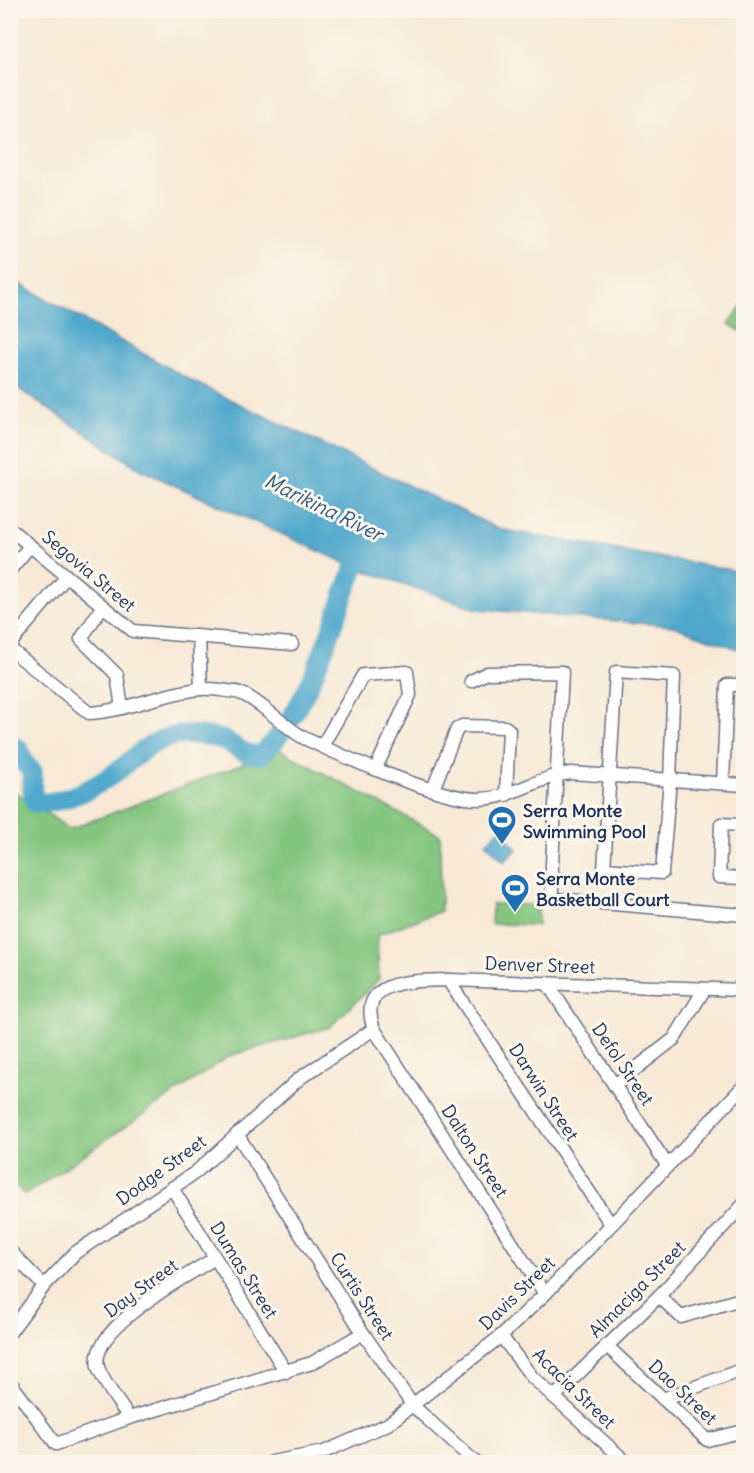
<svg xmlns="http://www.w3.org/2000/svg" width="754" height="1473" viewBox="0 0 754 1473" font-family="Delius,sans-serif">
  <rect width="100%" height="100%" fill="#fbf7ec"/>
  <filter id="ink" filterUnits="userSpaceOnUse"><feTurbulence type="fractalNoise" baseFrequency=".0167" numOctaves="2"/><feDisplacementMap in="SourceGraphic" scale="12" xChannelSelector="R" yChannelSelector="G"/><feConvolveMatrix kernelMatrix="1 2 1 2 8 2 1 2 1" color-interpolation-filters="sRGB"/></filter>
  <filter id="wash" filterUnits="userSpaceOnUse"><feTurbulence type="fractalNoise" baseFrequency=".008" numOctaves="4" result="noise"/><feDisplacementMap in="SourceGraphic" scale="24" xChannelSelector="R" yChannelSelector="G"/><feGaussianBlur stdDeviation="1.35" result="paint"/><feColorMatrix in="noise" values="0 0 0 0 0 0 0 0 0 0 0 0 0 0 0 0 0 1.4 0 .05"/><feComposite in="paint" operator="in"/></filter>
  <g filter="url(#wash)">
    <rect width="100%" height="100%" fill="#f8e9d6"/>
    <g fill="#84c67f" stroke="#507a6e" stroke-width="1.5">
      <path d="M 743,304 L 743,333 L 729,324 Z"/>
      <path d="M 280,750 L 440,835 L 441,911 L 377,935 L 379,979 L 330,1027 L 229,1056 L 25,1195 L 10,1180 L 11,789 L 70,829 Z"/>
      <path d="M 492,904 L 538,905 L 538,925 L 491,924 Z"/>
    </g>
    <g fill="#4fa8cc" stroke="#356c95" stroke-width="1.5">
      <path d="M 11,279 L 190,380 L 499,529 L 743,572 L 743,651 L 673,626 L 477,609 L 354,567 L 141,470 L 11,384 Z"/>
      <path d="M 499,830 L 517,849 L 504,862 L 486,843 Z"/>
    </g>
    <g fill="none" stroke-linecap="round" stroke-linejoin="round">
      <path stroke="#4fa8cc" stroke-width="20" d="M 10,744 L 19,749 L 24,763 L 33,772 L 32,789 L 35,803 C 62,805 99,786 120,769 C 139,754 153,739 178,735 C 189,734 209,735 220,739 C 238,745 238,755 261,755 C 316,703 333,613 364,545"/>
    </g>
  </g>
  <g filter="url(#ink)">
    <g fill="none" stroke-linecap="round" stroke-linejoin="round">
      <g stroke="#687088" stroke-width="15">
        <g id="minor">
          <path d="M 10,529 L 133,631 L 292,644"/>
          <path d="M 10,570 L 30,546"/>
          <path d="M 102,607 L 81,639 L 117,675 L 122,708"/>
          <path d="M 199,636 L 201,689"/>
          <path d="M 10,644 L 66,577"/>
          <path d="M 10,649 L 89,713 C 127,711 162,693 200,689 C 211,688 225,691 236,692 C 254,695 285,728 304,738 C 341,756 441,800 480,799 C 513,798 539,776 571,773 L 744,785"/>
          <path d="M 616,672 L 674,676 L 670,780 L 662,873 L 604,869 Z"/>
          <path d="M 471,681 L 487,673 L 562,672 L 552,865 L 552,896 L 554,899 L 744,915"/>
          <path d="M 322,746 L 363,675 L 407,672 L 410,695 L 376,768"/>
          <path d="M 723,783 L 727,685 L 744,685"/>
          <path d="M 433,789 L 457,729 L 462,726 L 505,727 L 509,730 L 506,795"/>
          <path d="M 744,825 L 721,824 L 719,877 L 744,878"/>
          <path d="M 448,980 L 610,1223"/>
          <path d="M 547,983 L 667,1165"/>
          <path d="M 616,1084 L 674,1039 L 704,990"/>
          <path d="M 237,1134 L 363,1333 L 413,1406 L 475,1462"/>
          <path d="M 172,1188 L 286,1372"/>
          <path d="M 10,1251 L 44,1286"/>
          <path d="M 545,1294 L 374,1029 C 355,978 415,981 448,980 L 744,990"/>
          <path d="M 659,1296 L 681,1317 L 744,1298"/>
          <path d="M 10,1332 L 44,1286 L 75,1253 L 196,1172 L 300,1078 L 374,1029"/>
          <path d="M 501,1336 L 532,1377 L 626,1462"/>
          <path d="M 606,1345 L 707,1440 L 744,1431"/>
          <path d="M 10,1382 L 56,1444 L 129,1418 L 312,1363 L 363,1333"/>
          <path d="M 554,1397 L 659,1296 L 744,1204"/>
          <path d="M 663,1399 L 744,1369"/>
          <path d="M 129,1418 C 121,1405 102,1381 98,1367 C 88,1328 187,1276 215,1258"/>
          <path d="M 272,1462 L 324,1452 L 388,1424 L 501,1336 L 545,1294 L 744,1086"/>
        </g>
      </g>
      <use href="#minor" stroke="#fff" stroke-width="12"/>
    </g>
  </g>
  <defs>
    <g id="stadium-pin" transform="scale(1.5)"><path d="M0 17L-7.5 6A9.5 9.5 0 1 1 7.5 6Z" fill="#1f6fb2" stroke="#fbf7ec"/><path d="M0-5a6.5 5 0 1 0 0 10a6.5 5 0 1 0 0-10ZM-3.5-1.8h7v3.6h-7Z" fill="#fff"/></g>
  </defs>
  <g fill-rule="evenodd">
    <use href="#stadium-pin" x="502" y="820"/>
    <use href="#stadium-pin" x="515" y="888"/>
  </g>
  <g text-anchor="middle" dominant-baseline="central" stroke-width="6" stroke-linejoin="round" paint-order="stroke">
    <g font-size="18" fill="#1b2f5e" stroke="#fbf7ec">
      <text transform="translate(89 571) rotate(40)">Segovia Street</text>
      <text transform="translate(540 965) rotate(2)">Denver Street</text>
      <text transform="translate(623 1064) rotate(56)">Defol Street</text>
      <text transform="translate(544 1092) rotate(57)">Darwin Street</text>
      <text transform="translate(475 1151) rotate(57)">Dalton Street</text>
      <text transform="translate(161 1170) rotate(-36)">Dodge Street</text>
      <text transform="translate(244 1270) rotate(58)">Dumas Street</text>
      <text transform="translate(141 1288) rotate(-36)">Day Street</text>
      <text transform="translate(637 1289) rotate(-45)">Almaciga Street</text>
      <text transform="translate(517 1293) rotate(-44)">Davis Street</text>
      <text transform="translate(362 1296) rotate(57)">Curtis Street</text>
      <text transform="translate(574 1388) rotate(44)">Acacia Street</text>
      <text transform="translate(683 1392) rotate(43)">Dao Street</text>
    </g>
    <g font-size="18" font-weight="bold" fill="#1b2f5e" stroke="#fbf7ec" text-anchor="start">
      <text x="523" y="810">Serra Monte<tspan x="523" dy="21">Swimming Pool</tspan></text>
      <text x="536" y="878">Serra Monte<tspan x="536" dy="21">Basketball Court</tspan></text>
    </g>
    <g font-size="20" font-style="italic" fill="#2d5984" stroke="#fbf7ec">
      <text transform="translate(324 507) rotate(26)">Marikina River</text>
    </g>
  </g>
  <rect width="754" height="1473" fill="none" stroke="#fbf7ec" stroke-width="36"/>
</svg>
